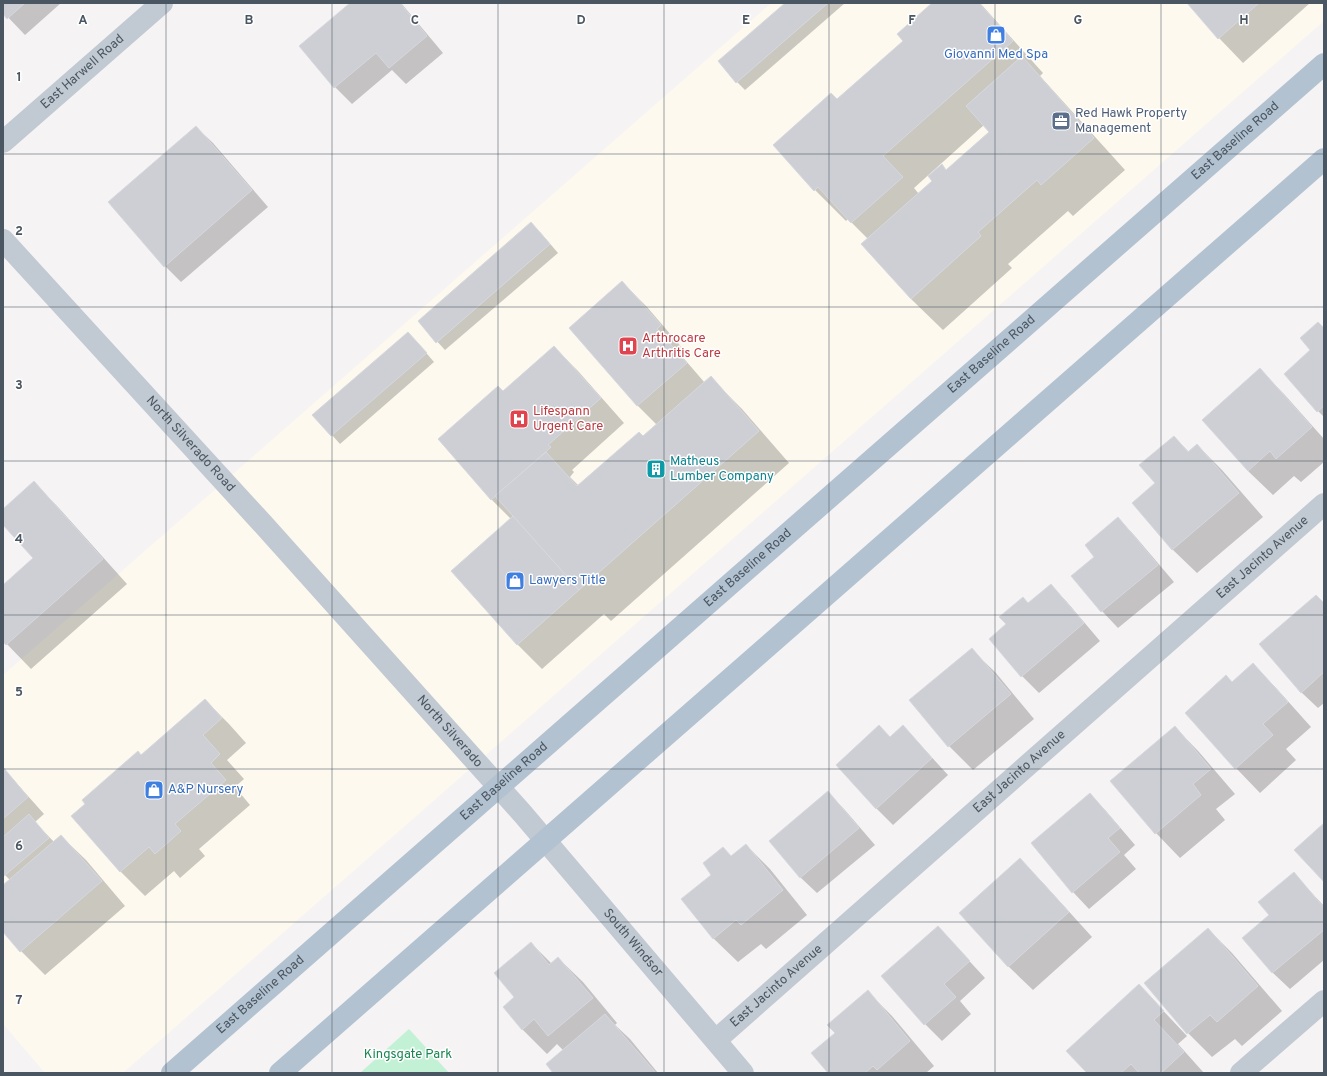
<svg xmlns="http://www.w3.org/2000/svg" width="1327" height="1076" viewBox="0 0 1327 1076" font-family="Overpass,sans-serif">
  <rect width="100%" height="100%" fill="#f5f3f3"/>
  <path fill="#fdf9ef" d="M 771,3 L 1324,3 L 1324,21 L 123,1073 L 45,1073 L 3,1024 L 3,675 Z"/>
  <path fill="#c3f1d5" d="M 409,1029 L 449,1073 L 360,1073 Z"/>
  <g fill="#0003" fill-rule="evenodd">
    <path d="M 3,3 L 61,3 L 25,35 L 3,12 Z"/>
    <path d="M 352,3 L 401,3 L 443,53 L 406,84 L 392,70 L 352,104 L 335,87 L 300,46 Z"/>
    <path d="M 786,3 L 845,3 L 745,90 L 737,82 Z"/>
    <path d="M 934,3 L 980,3 L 1043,73 L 1040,76 L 1125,170 L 1073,216 L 1068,211 L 1008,264 L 1012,268 L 943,330 L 911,299 L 868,239 L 848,219 L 846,221 L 815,190 L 837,100 L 904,41 ZM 984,125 L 990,132 L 919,194 L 914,188 Z"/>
    <path d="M 1188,3 L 1310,3 L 1243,63 L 1219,38 Z"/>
    <path d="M 196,127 L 213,143 L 268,207 L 181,282 L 165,266 Z"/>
    <path d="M 540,232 L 558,253 L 445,350 L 419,322 Z"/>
    <path d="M 622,282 L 647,307 L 684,350 L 680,354 L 705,383 L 711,378 L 742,409 L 789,463 L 611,621 L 604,614 L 542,669 L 518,645 L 453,571 L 511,519 L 492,500 L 439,440 L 503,392 L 554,347 L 578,371 L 624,423 L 572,470 L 574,472 L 570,477 L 579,486 L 643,438 L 657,425 L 638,406 L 570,328 Z"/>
    <path d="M 1324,329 L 1324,417 L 1318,411 L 1312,350 Z"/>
    <path d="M 416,341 L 434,362 L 340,444 L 314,415 Z"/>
    <path d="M 1260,370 L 1284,394 L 1324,439 L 1324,462 L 1301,482 L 1294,476 L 1273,495 L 1248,471 Z"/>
    <path d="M 1174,437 L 1189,452 L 1197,445 L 1222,470 L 1263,517 L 1197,573 L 1172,549 L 1157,484 Z"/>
    <path d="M 34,483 L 58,507 L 127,584 L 31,669 L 3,640 L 3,587 L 35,558 L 3,523 L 3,510 Z"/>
    <path d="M 1118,518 L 1134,535 L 1174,582 L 1118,628 L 1102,611 L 1096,557 Z"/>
    <path d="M 1051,586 L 1067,602 L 1100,641 L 1039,693 L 1022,676 L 1007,624 Z"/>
    <path d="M 1324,604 L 1324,703 L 1318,708 L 1301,692 Z"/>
    <path d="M 971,649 L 996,673 L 1034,719 L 973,770 L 949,746 Z"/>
    <path d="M 1253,664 L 1277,689 L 1311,727 L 1286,749 L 1296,760 L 1260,793 L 1236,768 L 1186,713 L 1233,683 Z"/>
    <path d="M 205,700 L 229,724 L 246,743 L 227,760 L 244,779 L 235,787 L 250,805 L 199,849 L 205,856 L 180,878 L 174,871 L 145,896 L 121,872 L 72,816 Z"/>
    <path d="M 903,726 L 948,775 L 893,825 L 876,808 Z"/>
    <path d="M 1175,727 L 1199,752 L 1235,794 L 1216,809 L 1225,820 L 1180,858 L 1156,833 L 1111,781 Z"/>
    <path d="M 3,768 L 44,814 L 35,822 L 54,842 L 61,836 L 86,860 L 125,906 L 45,975 L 21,951 L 3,931 L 3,887 L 10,880 L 3,873 Z"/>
    <path d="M 828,793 L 844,809 L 875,845 L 817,893 L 800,877 Z"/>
    <path d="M 1090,795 L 1106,811 L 1135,845 L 1124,855 L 1136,869 L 1089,909 L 1073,892 Z"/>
    <path d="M 746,845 L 770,869 L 807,915 L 766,949 L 761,944 L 738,962 L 713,938 L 732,857 Z"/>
    <path d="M 1020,860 L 1044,884 L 1092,937 L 1033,990 L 1008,966 Z"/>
    <path d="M 1293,873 L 1324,906 L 1324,960 L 1290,989 L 1273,973 L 1243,938 L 1270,915 Z"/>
    <path d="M 938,927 L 985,978 L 960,1001 L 971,1014 L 942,1041 L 925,1024 Z"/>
    <path d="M 1208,929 L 1232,953 L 1282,1011 L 1242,1046 L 1235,1039 L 1212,1057 L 1188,1033 Z"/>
    <path d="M 531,943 L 552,964 L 558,958 L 583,982 L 617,1023 L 615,1025 L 630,1039 L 658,1073 L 554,1073 L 563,1050 L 557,1044 L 547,1054 L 522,1029 L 516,998 Z"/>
    <path d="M 1139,985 L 1187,1036 L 1178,1044 L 1204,1073 L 1088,1073 Z"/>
    <path d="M 868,992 L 892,1016 L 934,1066 L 926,1073 L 830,1073 Z"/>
  </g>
  <g fill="#cdcfd5" stroke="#d7d9de">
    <path d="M 3,3 L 25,3 L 7,19 L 3,14 Z"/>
    <path d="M 350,3 L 400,3 L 427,36 L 389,68 L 376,53 L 334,88 L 299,46 Z"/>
    <path d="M 785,3 L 828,3 L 736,83 L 718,61 Z"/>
    <path d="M 932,3 L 979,3 L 1013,41 L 883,156 L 903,177 L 851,223 L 818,187 L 814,191 L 773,145 L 831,93 L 837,99 L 903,41 L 897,34 Z"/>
    <path d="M 1187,3 L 1259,3 L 1218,39 Z"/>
    <path d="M 1022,56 L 1094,138 L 1041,185 L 1037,180 L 978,232 L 981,236 L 911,299 L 861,244 L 932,181 L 928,176 L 942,164 L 946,170 L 989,132 L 966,106 Z"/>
    <path d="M 196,126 L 252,190 L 164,267 L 108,202 Z"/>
    <path d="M 531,222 L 550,244 L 436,343 L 418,321 Z"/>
    <path d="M 622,281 L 661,325 L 657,329 L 687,363 L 637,406 L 569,328 Z"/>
    <path d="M 1318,322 L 1324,328 L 1324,406 L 1317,412 L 1284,374 L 1310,350 L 1300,338 Z"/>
    <path d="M 408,332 L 427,353 L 331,436 L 312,415 Z"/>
    <path d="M 554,346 L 601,398 L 548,445 L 551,447 L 491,500 L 438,439 L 498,386 L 503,391 Z"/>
    <path d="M 1260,368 L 1312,427 L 1276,459 L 1270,451 L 1248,471 L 1202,420 Z"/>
    <path d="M 711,376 L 759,431 L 579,590 L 495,496 L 546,452 L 577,486 L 639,432 L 643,436 Z"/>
    <path d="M 1174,436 L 1188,452 L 1197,444 L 1239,493 L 1172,550 L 1132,503 L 1155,483 L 1139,465 Z"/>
    <path d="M 34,481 L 103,559 L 6,645 L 3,642 L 3,585 L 33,558 L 3,525 L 3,509 Z"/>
    <path d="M 513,516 L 579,590 L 517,645 L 451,571 Z"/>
    <path d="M 1118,517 L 1158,565 L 1101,612 L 1071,576 L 1094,557 L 1085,545 Z"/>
    <path d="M 1051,584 L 1084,623 L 1021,677 L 989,639 L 1006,624 L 999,617 L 1023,597 L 1028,603 Z"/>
    <path d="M 1316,595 L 1324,603 L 1324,672 L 1301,693 L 1259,644 Z"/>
    <path d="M 972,648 L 1011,694 L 948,747 L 909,700 Z"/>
    <path d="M 1253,663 L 1288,702 L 1263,724 L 1273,735 L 1235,769 L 1185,713 L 1226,675 L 1232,682 Z"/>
    <path d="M 205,699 L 222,718 L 203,735 L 220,754 L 211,763 L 226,780 L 175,824 L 181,831 L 155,854 L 149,847 L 120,872 L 71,816 L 85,804 L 82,800 L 138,751 L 141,755 Z"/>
    <path d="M 879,725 L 890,737 L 903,725 L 932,758 L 876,809 L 836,765 Z"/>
    <path d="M 1175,726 L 1211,769 L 1193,784 L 1201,795 L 1155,834 L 1110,781 Z"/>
    <path d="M 3,767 L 28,797 L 3,819 Z"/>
    <path d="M 828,791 L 859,828 L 800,878 L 769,841 Z"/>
    <path d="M 1090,793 L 1120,828 L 1108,838 L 1120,852 L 1072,893 L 1031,843 Z"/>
    <path d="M 29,814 L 49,838 L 4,876 L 3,874 L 3,837 Z"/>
    <path d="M 1324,823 L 1324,882 L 1294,850 Z"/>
    <path d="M 61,835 L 102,881 L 20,952 L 3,932 L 3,885 Z"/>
    <path d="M 746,844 L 783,890 L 741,925 L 736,920 L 713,939 L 681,899 L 711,875 L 703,863 L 723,847 L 731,856 Z"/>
    <path d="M 1020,858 L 1069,912 L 1008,967 L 959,913 Z"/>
    <path d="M 1294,872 L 1324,908 L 1324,930 L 1272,973 L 1242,938 L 1269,915 L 1258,902 Z"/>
    <path d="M 938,926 L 970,961 L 944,984 L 956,997 L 924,1025 L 881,976 Z"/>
    <path d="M 1208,928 L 1258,986 L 1217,1022 L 1210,1015 L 1187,1034 L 1144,983 Z"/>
    <path d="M 531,942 L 549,965 L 558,957 L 593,998 L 548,1036 L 534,1019 L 522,1030 L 503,1007 L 514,997 L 494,973 Z"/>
    <path d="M 1139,984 L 1164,1011 L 1154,1020 L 1184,1052 L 1161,1073 L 1139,1073 L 1131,1064 L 1121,1073 L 1087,1073 L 1066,1051 Z"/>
    <path d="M 868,990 L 910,1041 L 877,1070 L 873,1066 L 865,1073 L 828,1073 L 811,1053 L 835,1033 L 827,1025 Z"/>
    <path d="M 605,1014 L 656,1073 L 553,1073 L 546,1064 Z"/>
  </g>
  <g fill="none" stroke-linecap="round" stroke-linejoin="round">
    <g stroke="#c1cad2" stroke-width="22">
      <path id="s1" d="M 3,142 L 162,3"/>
      <path id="s2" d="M 3,240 L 262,523 L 522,813 L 743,1073"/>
      <path id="s3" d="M 716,1040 L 1324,504"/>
      <path d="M 1241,1073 L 1324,1001"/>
    </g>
    <g stroke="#b3c2d1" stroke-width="22">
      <path id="s4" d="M 172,1073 L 1324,64"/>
      <path d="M 280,1073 L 1324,159"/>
    </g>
  </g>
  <path fill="none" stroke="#4a5661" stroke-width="1" stroke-opacity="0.55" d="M 166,3 L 166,1073M 332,3 L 332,1073M 498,3 L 498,1073M 664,3 L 664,1073M 829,3 L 829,1073M 995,3 L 995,1073M 1161,3 L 1161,1073M 3,154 L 1324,154M 3,307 L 1324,307M 3,461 L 1324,461M 3,615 L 1324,615M 3,769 L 1324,769M 3,922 L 1324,922"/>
  <defs>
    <g id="shop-square" transform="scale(1)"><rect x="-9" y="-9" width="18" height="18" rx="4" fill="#3f7fe0" stroke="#fff"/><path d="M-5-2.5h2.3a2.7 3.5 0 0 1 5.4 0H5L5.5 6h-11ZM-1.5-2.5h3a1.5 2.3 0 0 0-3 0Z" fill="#fff"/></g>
    <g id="office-square" transform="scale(1)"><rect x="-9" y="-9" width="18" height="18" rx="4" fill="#5c6f8a" stroke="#fff"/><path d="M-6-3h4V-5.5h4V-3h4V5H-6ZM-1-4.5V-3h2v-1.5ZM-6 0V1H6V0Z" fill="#fff"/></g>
    <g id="hospital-square" transform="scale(1)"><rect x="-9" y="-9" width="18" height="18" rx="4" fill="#e0444e" stroke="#fff"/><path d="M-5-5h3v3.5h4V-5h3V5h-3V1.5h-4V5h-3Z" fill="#fff"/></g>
    <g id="building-square" transform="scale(1)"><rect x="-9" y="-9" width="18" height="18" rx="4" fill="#0f9aa8" stroke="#fff"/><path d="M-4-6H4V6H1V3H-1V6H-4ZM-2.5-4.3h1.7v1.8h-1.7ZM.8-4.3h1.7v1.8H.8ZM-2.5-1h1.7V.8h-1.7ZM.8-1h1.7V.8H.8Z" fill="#fff"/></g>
  </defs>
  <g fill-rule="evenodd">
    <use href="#shop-square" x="996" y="35"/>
    <use href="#office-square" x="1061" y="121"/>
    <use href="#hospital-square" x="628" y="346"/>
    <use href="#hospital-square" x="519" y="419"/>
    <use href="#building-square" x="656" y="469"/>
    <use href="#shop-square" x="515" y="581"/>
    <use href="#shop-square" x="154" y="790"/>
  </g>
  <g text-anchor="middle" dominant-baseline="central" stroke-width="3" stroke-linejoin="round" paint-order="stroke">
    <g font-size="13" fill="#366cbe" stroke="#fff" text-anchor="start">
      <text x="996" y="55" text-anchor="middle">Giovanni Med Spa</text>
      <text x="529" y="581">Lawyers Title</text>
      <text x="168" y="790">A&amp;P Nursery</text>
    </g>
    <g font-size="13" fill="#4a5661" stroke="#fff">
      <text stroke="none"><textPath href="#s1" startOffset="106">East Harwell Road</textPath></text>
      <text stroke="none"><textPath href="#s4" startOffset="1414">East Baseline Road</textPath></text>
      <text stroke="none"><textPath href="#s4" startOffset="1090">East Baseline Road</textPath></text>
      <text stroke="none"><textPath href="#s2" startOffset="277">North Silverado Road</textPath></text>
      <text stroke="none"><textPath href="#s3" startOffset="729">East Jacinto Avenue</textPath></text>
      <text stroke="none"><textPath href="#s4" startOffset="766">East Baseline Road</textPath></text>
      <text stroke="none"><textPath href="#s2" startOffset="664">North Silverado</textPath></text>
      <text stroke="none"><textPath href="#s3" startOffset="405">East Jacinto Avenue</textPath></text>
      <text stroke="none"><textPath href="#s4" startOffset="442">East Baseline Road</textPath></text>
      <text stroke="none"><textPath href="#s2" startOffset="944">South Windsor</textPath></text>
      <text stroke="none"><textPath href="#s3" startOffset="81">East Jacinto Avenue</textPath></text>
      <text stroke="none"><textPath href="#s4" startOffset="118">East Baseline Road</textPath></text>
    </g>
    <g font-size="13" fill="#4e5e75" stroke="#fff" text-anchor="start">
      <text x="1075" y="114">Red Hawk Property<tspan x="1075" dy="15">Management</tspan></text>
    </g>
    <g font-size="13" fill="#be3a42" stroke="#fff" text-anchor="start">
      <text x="642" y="339">Arthrocare<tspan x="642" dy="15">Arthritis Care</tspan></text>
      <text x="533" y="412">Lifespann<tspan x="533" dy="15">Urgent Care</tspan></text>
    </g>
    <g font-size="13" fill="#0d838f" stroke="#fff" text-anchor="start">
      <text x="670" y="462">Matheus<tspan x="670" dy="15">Lumber Company</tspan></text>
    </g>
    <g font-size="13" fill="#17864f" stroke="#fff">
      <text x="408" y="1055">Kingsgate Park</text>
    </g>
  </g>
  <g font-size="13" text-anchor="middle" font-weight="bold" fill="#4a5661" stroke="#fff" stroke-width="3" stroke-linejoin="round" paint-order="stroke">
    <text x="83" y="24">A</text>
    <text x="249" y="24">B</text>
    <text x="415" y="24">C</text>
    <text x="581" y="24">D</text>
    <text x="746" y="24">E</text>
    <text x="912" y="24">F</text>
    <text x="1078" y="24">G</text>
    <text x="1244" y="24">H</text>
    <text x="19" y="81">1</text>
    <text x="19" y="235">2</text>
    <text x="19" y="389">3</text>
    <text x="19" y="543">4</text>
    <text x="19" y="696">5</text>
    <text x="19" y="850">6</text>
    <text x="19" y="1004">7</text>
  </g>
  <rect width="1327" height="1076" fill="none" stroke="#4a5661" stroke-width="8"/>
</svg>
